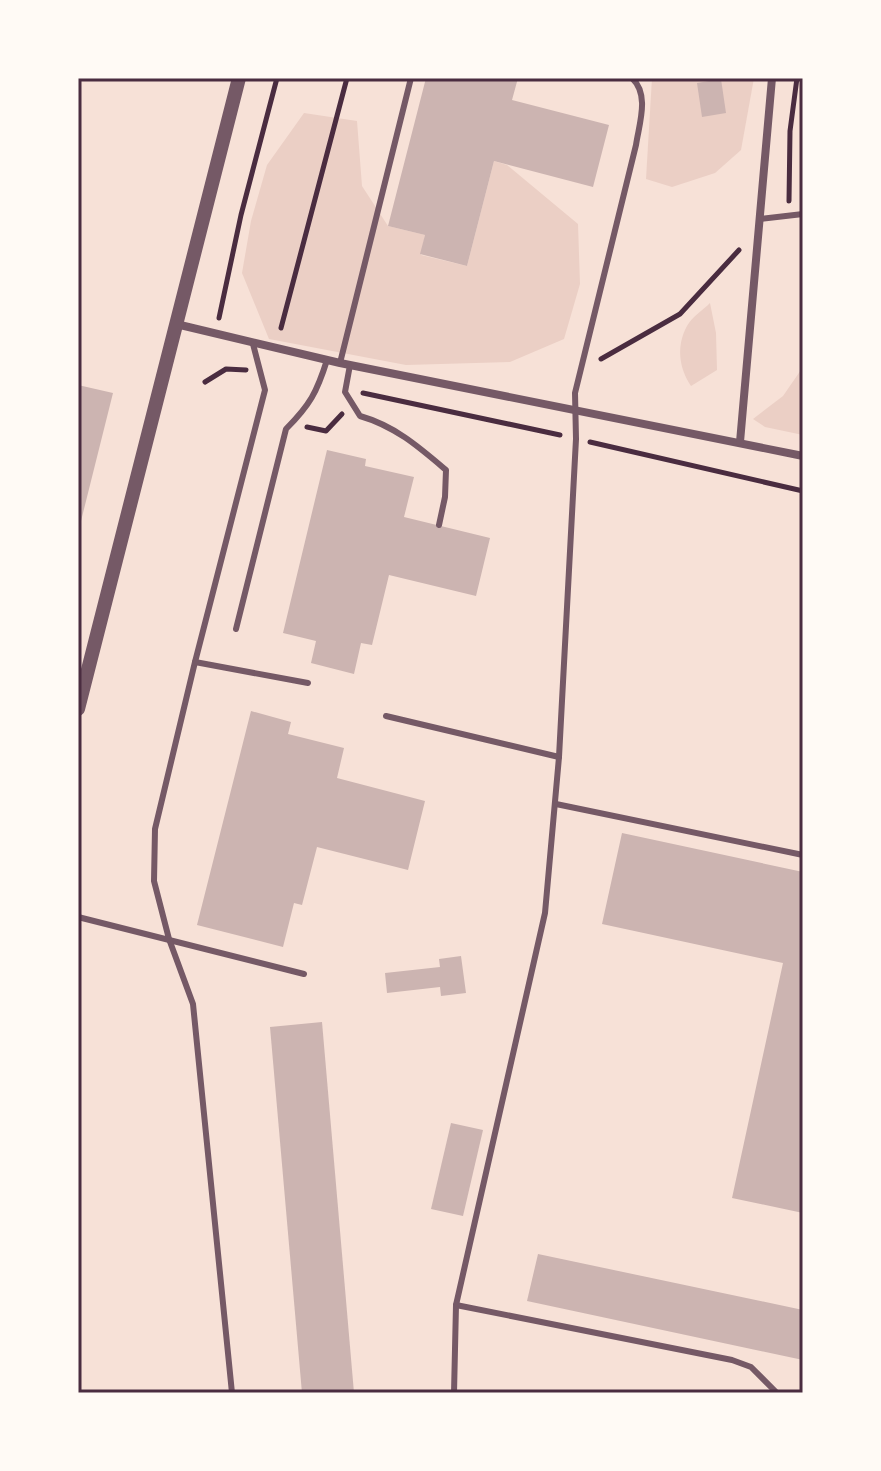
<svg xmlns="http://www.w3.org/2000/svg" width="881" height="1471" viewBox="0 0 881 1471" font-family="Barlow,sans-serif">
  <rect width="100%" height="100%" fill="#f7e1d7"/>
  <g fill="#ebcfc5">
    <path d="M 652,78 L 754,78 L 741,150 L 715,173 L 672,187 L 646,179 Z"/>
    <path d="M 304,113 L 357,121 L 362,186 L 388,226 L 425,235 L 421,255 L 467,266 L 494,161 L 507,165 L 578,224 L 580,284 L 564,339 L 510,362 L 406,365 L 269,339 L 242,273 L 251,221 L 267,165 Z"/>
    <path d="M 710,303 L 716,333 L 717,370 L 691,386 C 679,368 676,346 687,326 C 692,317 703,310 710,303 Z"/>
    <path d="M 803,367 L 803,435 L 765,427 L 753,419 L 783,396 Z"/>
  </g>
  <g fill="#ccb4b1">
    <path d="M 426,78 L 518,78 L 512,100 L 609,125 L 593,187 L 494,161 L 467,266 L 420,254 L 425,235 L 388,226 Z"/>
    <path d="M 721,79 L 726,113 L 702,117 L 697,83 Z"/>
    <path d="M 78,385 L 113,393 L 79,529 L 78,529 Z"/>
    <path d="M 327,450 L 366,459 L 365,466 L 414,477 L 404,517 L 490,538 L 476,596 L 389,575 L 372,645 L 361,643 L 354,674 L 311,663 L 316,641 L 283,633 Z"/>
    <path d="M 251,711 L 291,722 L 288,734 L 344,748 L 337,778 L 425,801 L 408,870 L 317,847 L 302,905 L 294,903 L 283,947 L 197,925 Z"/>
    <path d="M 622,833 L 803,872 L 803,1213 L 732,1198 L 783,963 L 602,924 Z"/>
    <path d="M 461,956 L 466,993 L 441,996 L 440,987 L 387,993 L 385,973 L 440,967 L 439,959 Z"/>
    <path d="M 322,1022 L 354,1393 L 302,1393 L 270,1027 Z"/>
    <path d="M 451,1123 L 483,1130 L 463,1216 L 431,1209 Z"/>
    <path d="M 538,1254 L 803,1310 L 803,1360 L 527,1301 Z"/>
  </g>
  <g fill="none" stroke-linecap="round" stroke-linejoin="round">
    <g stroke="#4a2c40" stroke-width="5">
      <path d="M 789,201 L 790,131 L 797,78"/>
      <path d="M 219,318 L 241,215 L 277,78"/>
      <path d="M 281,328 L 347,78"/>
      <path d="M 601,359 L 680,314 L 739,250"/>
      <path d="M 205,382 L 226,369 L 246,370"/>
      <path d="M 363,393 L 560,435"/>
      <path d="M 307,427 L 326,431 L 342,414"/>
      <path d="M 590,442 L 803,491"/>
    </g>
    <g stroke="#755966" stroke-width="6">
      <path d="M 760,219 L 803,214"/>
      <path d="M 340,363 L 411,78"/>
      <path d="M 350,365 L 345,392 L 360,416 C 395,426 419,447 446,470 L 445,497 L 439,525"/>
      <path d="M 236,629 L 286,429 C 310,405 317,392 327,360"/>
      <path d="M 195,662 L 308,683"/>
      <path d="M 386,716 L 559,757"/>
      <path d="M 556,804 L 803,855"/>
      <path d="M 78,917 L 304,974"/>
      <path d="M 456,1305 L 732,1360 L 751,1367 L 777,1393"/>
      <path d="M 232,1393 L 193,1004 L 169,939 L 154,881 L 155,829 L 195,662 L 265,390 L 253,344"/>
      <path d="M 454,1393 L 456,1305 L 545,913 L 559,757 L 576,439 L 575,393 L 636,145 C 639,124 650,95 632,78"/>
    </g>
    <g stroke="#755966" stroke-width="8">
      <path d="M 176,324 L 340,363 L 803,456"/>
      <path d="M 740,442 L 772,78"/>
    </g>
    <path stroke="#755966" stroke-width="14" d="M 78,709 L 239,78"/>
  </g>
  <rect width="881" height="1471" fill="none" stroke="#fffaf5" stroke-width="160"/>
  <rect x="80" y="80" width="721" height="1311" fill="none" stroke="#4a2c40" stroke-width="3"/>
</svg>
